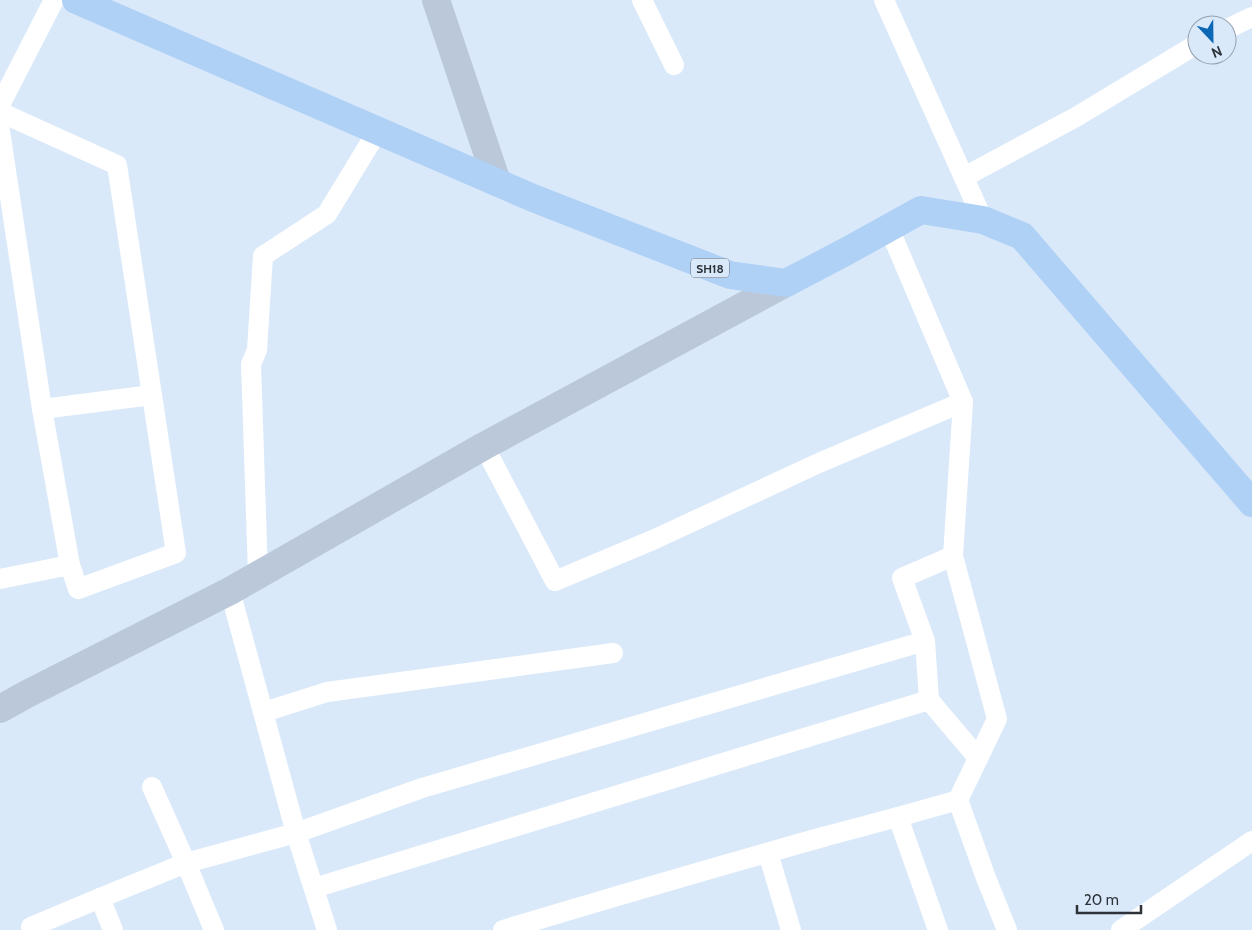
<svg xmlns="http://www.w3.org/2000/svg" width="1252" height="930" viewBox="0 0 1252 930" font-family="Cabin,sans-serif">
  <rect width="100%" height="100%" fill="#dae9fa"/>
  <g fill="none" stroke-linecap="round" stroke-linejoin="round">
    <g stroke="#fff" stroke-width="20">
      <path d="M 642,0 L 674,65"/>
      <path d="M 884,0 L 983,220"/>
      <path d="M 1227,29 L 1252,17"/>
      <path d="M 0,105 L 54,0"/>
      <path d="M 0,112 L 117,165 L 176,553 L 78,589 L 70,565 L 42,409 L 0,131"/>
      <path d="M 964,177 L 1076,117 L 1197,44"/>
      <path d="M 889,228 L 963,402 L 953,556 L 997,719 L 958,800 L 986,878 L 1007,930"/>
      <path d="M 42,409 L 152,395"/>
      <path d="M 484,446 L 555,581 L 655,539 L 821,462 L 963,402"/>
      <path d="M 258,575 L 251,364 L 257,350 L 263,256 L 327,214 L 378,130"/>
      <path d="M 0,579 L 70,565"/>
      <path d="M 230,591 L 296,833 L 327,930"/>
      <path d="M 925,641 L 902,578 L 953,556"/>
      <path d="M 264,712 L 327,692 L 613,653"/>
      <path d="M 152,787 L 186,863 L 214,930"/>
      <path d="M 898,817 L 938,930"/>
      <path d="M 768,853 L 791,930"/>
      <path d="M 314,888 L 929,700 L 978,758"/>
      <path d="M 100,898 L 113,930"/>
      <path d="M 31,927 L 100,898 L 186,863 L 296,833 L 422,788 L 925,641 L 929,700"/>
      <path d="M 503,930 C 610,898 716,867 823,837 C 868,825 914,813 958,800"/>
      <path d="M 1121,930 L 1252,841"/>
    </g>
    <g stroke="#bac8d9" stroke-width="28">
      <path d="M 436,0 L 497,182"/>
      <path d="M 0,709 L 27,694 L 230,591 L 484,446 L 786,283"/>
    </g>
    <path stroke="#b0d1f6" stroke-width="28" d="M 76,0 L 533,198 L 730,275 L 786,283 L 847,251 L 921,210 L 983,220 L 1022,236 L 1252,503"/>
  </g>
  <g text-anchor="middle" dominant-baseline="central" stroke-width="5" stroke-linejoin="round" paint-order="stroke">
    <rect fill="#dae9fa" stroke="#606972" stroke-width="1" x="691" y="258.5" width="38" height="19" rx="4"/>
    <g font-size="12" font-weight="bold" fill="#2c3238">
      <text x="710" y="268">SH18</text>
    </g>
  </g>
  <g transform="translate(1212 40) rotate(158)"><circle r="24" fill="#dae9fa" stroke="#94a0ac"/>
  <path d="M0-4L9 19L0 12L-9 19Z" fill="#0c67b4"/>
  <text y="-8" font-size="14" font-weight="bold" text-anchor="middle" fill="#2c3238">N</text>
  </g>
  <path d="M1077 905v8h64v-8" fill="none" stroke="#2c3238" stroke-width="2.5"/>
  <text x="1084" y="905" font-size="15" fill="#2c3238" stroke="#dae9fa" stroke-width="4" paint-order="stroke">20 m</text>
</svg>
